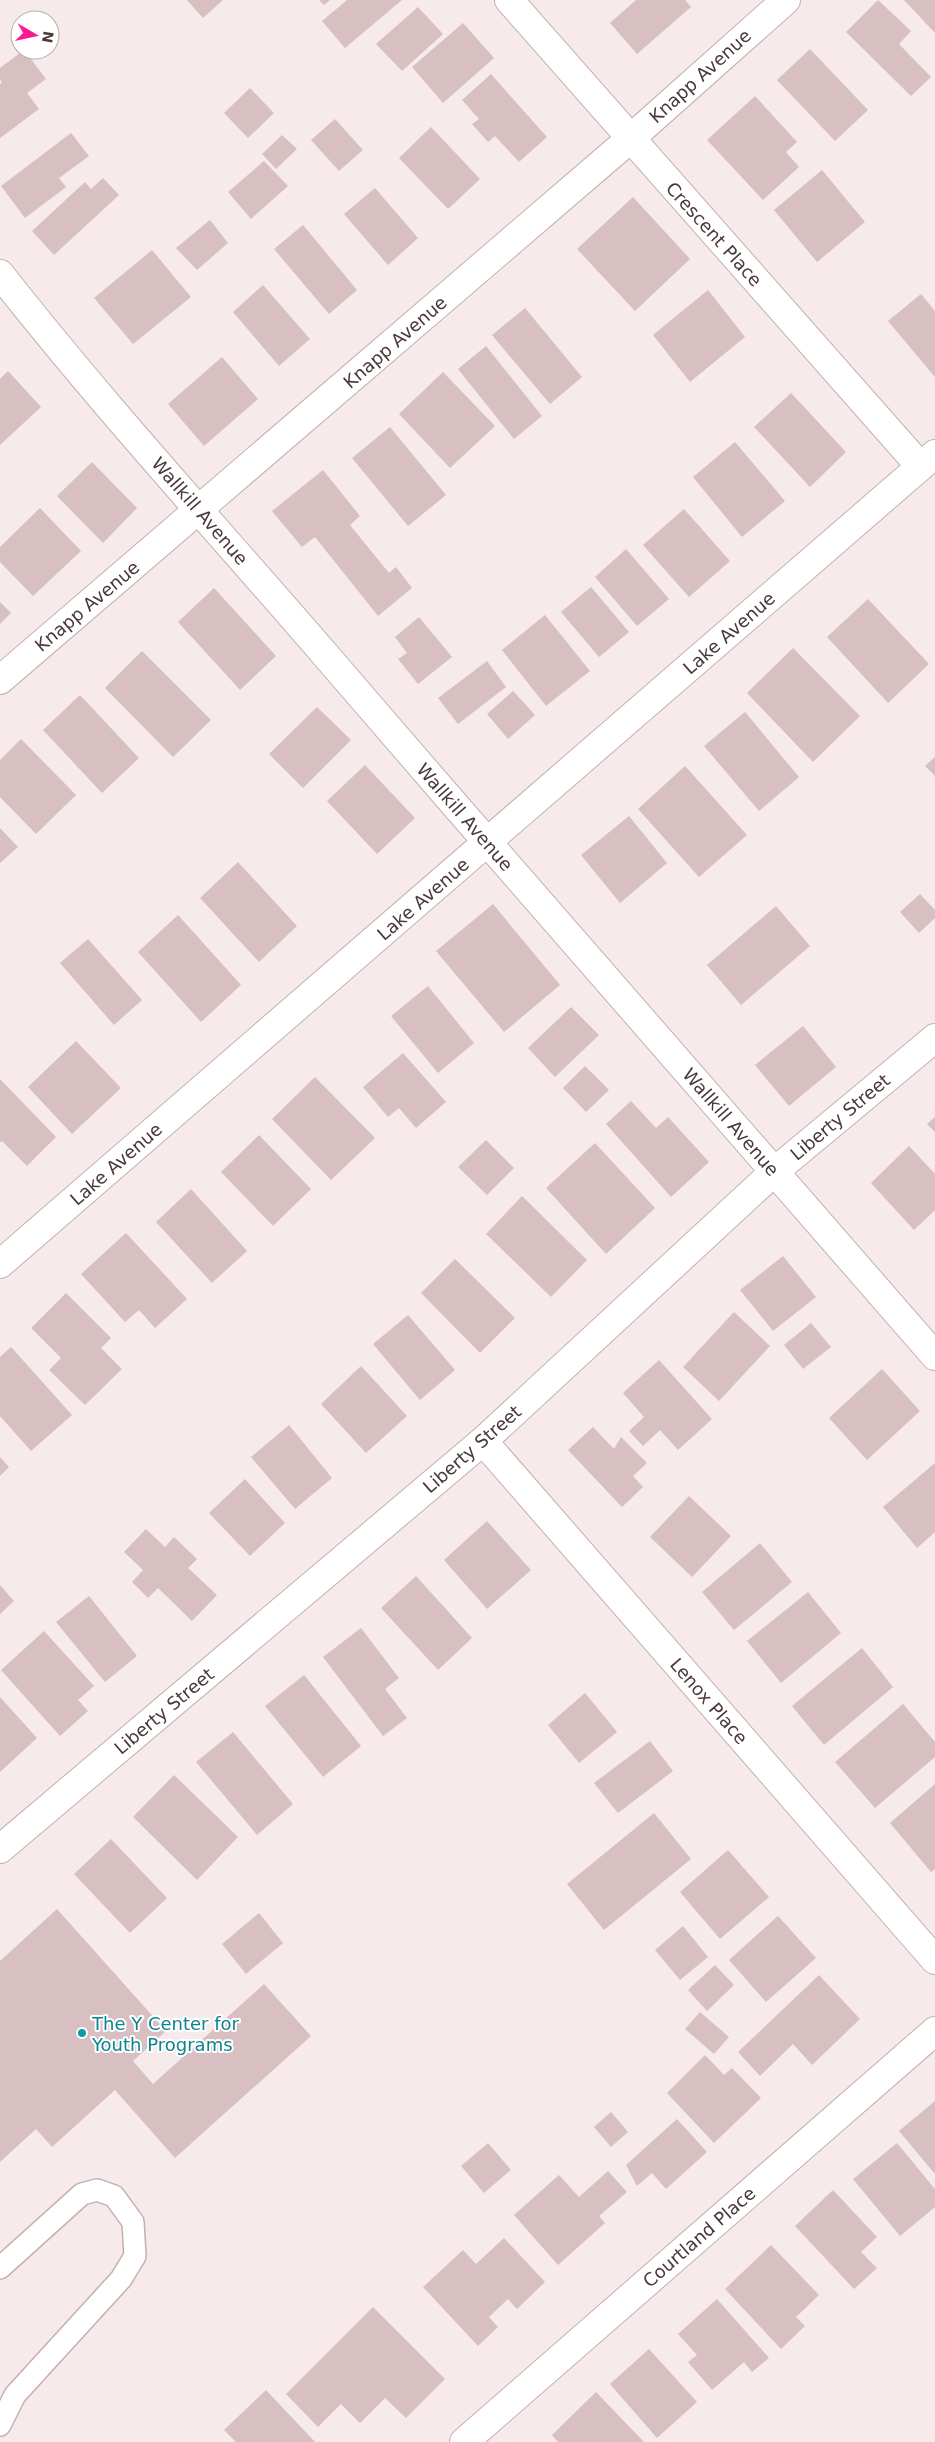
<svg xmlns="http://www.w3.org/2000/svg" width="935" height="2442" viewBox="0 0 935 2442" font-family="'DejaVu Sans',sans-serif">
  <rect width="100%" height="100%" fill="#f6ebea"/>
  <g fill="#d8bfc1">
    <path d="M 187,0 L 223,0 L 203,18 Z"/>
    <path d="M 319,0 L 330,0 L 324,5 Z"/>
    <path d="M 347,0 L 402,0 L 345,48 L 322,21 Z"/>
    <path d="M 636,0 L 685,0 L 691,7 L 637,54 L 610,23 Z"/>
    <path d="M 878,0 L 911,31 L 899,44 L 931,77 L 911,96 L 846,32 Z"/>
    <path d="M 904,0 L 935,0 L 935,33 Z"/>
    <path d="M 418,7 L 443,34 L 402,71 L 376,44 Z"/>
    <path d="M 463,23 L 494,58 L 443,103 L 412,67 Z"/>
    <path d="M 810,49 L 868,110 L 835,141 L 777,80 Z"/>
    <path d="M 24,50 L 46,79 L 27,93 L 39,109 L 0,138 L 0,84 L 2,83 L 0,79 L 0,68 Z"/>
    <path d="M 491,74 L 547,137 L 519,162 L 495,136 L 488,142 L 472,124 L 479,119 L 462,100 Z"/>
    <path d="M 250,88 L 274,113 L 248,138 L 224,113 Z"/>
    <path d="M 755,96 L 797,142 L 786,152 L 799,167 L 763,200 L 707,140 Z"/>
    <path d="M 335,119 L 363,150 L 339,171 L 311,140 Z"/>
    <path d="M 431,127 L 480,179 L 448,209 L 399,158 Z"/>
    <path d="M 71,133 L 89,156 L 59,178 L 66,187 L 25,218 L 1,186 Z"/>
    <path d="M 282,135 L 297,149 L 276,169 L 262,154 Z"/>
    <path d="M 264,161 L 288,186 L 251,219 L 228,192 Z"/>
    <path d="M 822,170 L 865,222 L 817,262 L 774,210 Z"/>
    <path d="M 103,178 L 119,195 L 54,255 L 32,231 L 85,182 L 91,189 Z"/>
    <path d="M 375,188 L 418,238 L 388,265 L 344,214 Z"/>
    <path d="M 633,197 L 690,259 L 635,311 L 577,249 Z"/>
    <path d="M 210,220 L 228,243 L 197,270 L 176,248 Z"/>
    <path d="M 303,225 L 357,290 L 329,314 L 274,249 Z"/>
    <path d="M 152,250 L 191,297 L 133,344 L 94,298 Z"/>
    <path d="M 263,285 L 310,339 L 279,366 L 233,312 Z"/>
    <path d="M 708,290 L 745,337 L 690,382 L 653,335 Z"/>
    <path d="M 921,294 L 935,311 L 935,377 L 888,321 Z"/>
    <path d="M 525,308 L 582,377 L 550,404 L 492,335 Z"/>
    <path d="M 486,346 L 542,416 L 514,439 L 458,369 Z"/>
    <path d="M 222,357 L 258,399 L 204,446 L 168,404 Z"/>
    <path d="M 8,371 L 41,407 L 0,445 L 0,379 Z"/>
    <path d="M 443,372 L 495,426 L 450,468 L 399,414 Z"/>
    <path d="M 791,393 L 846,452 L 810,487 L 754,427 Z"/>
    <path d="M 390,427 L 446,495 L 408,526 L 352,458 Z"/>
    <path d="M 735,442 L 785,501 L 742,537 L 693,477 Z"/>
    <path d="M 92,462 L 137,508 L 103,543 L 57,496 Z"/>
    <path d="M 323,470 L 360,516 L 350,525 L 389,573 L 396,567 L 412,588 L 378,616 L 315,537 L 302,547 L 272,511 Z"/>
    <path d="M 40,508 L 81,551 L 33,596 L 0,562 L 0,547 Z"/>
    <path d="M 684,509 L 730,561 L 689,597 L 643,545 Z"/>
    <path d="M 626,549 L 669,599 L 637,626 L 595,577 Z"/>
    <path d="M 591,587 L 629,632 L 599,657 L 561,612 Z"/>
    <path d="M 214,588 L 276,656 L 240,690 L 178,622 Z"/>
    <path d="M 868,599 L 929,664 L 888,703 L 827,637 Z"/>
    <path d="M 0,602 L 11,613 L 0,624 Z"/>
    <path d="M 545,615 L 590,671 L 546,706 L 502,650 Z"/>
    <path d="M 419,617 L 452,657 L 418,684 L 398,659 L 407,653 L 395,637 Z"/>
    <path d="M 793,648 L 860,716 L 813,762 L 747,693 Z"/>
    <path d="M 142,651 L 211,720 L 173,757 L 105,688 Z"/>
    <path d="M 487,661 L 506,687 L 458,724 L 438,698 Z"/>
    <path d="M 513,691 L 535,715 L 508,739 L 487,714 Z"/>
    <path d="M 80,695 L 139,758 L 102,793 L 43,730 Z"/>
    <path d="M 317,707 L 351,740 L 303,788 L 269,754 Z"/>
    <path d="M 745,712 L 799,777 L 759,811 L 704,746 Z"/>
    <path d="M 21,739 L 76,795 L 36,834 L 0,797 L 0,760 Z"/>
    <path d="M 935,757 L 935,776 L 925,766 Z"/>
    <path d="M 365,765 L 415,818 L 377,854 L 327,801 Z"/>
    <path d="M 685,766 L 747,835 L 699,877 L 638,809 Z"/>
    <path d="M 629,816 L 667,863 L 620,903 L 581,855 Z"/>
    <path d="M 0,828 L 18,847 L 0,863 Z"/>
    <path d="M 238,862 L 297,926 L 259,962 L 200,898 Z"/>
    <path d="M 920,894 L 935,910 L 935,918 L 919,933 L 900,912 Z"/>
    <path d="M 493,904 L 560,985 L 504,1032 L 436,951 Z"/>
    <path d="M 776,906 L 810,946 L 741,1005 L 707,965 Z"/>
    <path d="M 178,915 L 241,985 L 201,1022 L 138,952 Z"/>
    <path d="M 88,939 L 142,1000 L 114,1025 L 60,963 Z"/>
    <path d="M 428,986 L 474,1043 L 438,1073 L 391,1016 Z"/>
    <path d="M 571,1007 L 599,1035 L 555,1077 L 528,1048 Z"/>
    <path d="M 803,1026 L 836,1067 L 789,1106 L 755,1065 Z"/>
    <path d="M 76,1041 L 121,1088 L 72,1134 L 28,1087 Z"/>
    <path d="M 403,1053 L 446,1102 L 416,1128 L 399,1108 L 388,1117 L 363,1087 Z"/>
    <path d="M 585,1066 L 609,1090 L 586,1112 L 563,1088 Z"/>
    <path d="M 315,1077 L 375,1138 L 331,1180 L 272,1119 Z"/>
    <path d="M 0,1079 L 56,1137 L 27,1166 L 2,1141 L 0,1143 Z"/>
    <path d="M 631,1101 L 656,1128 L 668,1117 L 709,1162 L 671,1197 L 606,1124 Z"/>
    <path d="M 935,1117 L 935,1132 L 927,1124 Z"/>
    <path d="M 259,1135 L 311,1189 L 273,1226 L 221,1172 Z"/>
    <path d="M 486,1140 L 514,1168 L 487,1195 L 458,1167 Z"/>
    <path d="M 595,1143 L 655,1208 L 606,1254 L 546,1188 Z"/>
    <path d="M 909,1146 L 935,1174 L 935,1210 L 914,1230 L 871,1183 Z"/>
    <path d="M 191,1189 L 247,1251 L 212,1283 L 156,1222 Z"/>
    <path d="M 522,1196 L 587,1260 L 551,1297 L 486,1234 Z"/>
    <path d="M 126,1233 L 187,1299 L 155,1328 L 139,1310 L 125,1322 L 81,1274 Z"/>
    <path d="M 783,1256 L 816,1297 L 773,1331 L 740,1290 Z"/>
    <path d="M 455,1259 L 515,1318 L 480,1353 L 421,1293 Z"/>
    <path d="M 66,1293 L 111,1338 L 101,1348 L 122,1369 L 85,1405 L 49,1370 L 61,1358 L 31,1328 Z"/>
    <path d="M 734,1312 L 770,1346 L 719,1401 L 683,1367 Z"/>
    <path d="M 408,1315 L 455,1370 L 420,1400 L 373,1344 Z"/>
    <path d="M 811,1323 L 831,1347 L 803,1369 L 784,1345 Z"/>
    <path d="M 11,1347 L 72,1415 L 31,1451 L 0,1416 L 0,1357 Z"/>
    <path d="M 659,1360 L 712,1419 L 678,1450 L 660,1430 L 643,1446 L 629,1431 L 644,1417 L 623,1393 Z"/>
    <path d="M 361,1366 L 407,1416 L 366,1453 L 321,1404 Z"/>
    <path d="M 882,1369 L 920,1411 L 867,1460 L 829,1418 Z"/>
    <path d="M 289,1425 L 332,1478 L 295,1509 L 251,1457 Z"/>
    <path d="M 593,1427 L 614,1449 L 621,1437 L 647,1463 L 633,1476 L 643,1487 L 622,1507 L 568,1450 Z"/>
    <path d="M 0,1457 L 9,1467 L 0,1476 Z"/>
    <path d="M 935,1463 L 935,1532 L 917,1548 L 883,1507 Z"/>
    <path d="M 245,1479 L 285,1523 L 250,1556 L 209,1513 Z"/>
    <path d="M 689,1496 L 731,1536 L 692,1577 L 650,1537 Z"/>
    <path d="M 487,1521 L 531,1570 L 487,1609 L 444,1560 Z"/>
    <path d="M 146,1529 L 165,1547 L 174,1537 L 197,1559 L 188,1568 L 217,1595 L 192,1621 L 158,1588 L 148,1598 L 132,1582 L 143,1570 L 124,1552 Z"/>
    <path d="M 760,1543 L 792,1582 L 734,1630 L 702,1592 Z"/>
    <path d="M 416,1576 L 472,1638 L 438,1670 L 381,1608 Z"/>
    <path d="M 0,1585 L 14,1601 L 0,1614 Z"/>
    <path d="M 808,1592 L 841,1633 L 781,1683 L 747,1641 Z"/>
    <path d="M 89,1596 L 137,1656 L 105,1682 L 56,1622 Z"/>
    <path d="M 361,1628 L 399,1678 L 385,1689 L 407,1718 L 383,1736 L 323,1657 Z"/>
    <path d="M 44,1631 L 94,1686 L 78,1700 L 88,1711 L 60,1736 L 1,1670 Z"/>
    <path d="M 862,1648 L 893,1687 L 824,1745 L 792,1706 Z"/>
    <path d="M 304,1675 L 361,1746 L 323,1777 L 265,1706 Z"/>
    <path d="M 585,1693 L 617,1732 L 579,1763 L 548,1725 Z"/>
    <path d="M 0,1697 L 37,1738 L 0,1772 Z"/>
    <path d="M 903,1704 L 935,1742 L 935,1757 L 875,1808 L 835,1762 Z"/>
    <path d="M 233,1732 L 293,1804 L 257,1835 L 196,1762 Z"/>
    <path d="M 650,1741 L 673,1771 L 618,1813 L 594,1783 Z"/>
    <path d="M 174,1775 L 238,1837 L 197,1880 L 133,1817 Z"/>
    <path d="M 935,1784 L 935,1869 L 931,1872 L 890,1823 Z"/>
    <path d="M 654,1813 L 691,1859 L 604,1930 L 567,1884 Z"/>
    <path d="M 111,1839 L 167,1898 L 130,1933 L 74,1874 Z"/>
    <path d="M 728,1850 L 769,1897 L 720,1939 L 680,1892 Z"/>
    <path d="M 57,1909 L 166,2031 L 133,2061 L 153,2084 L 264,1984 L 311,2036 L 175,2158 L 115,2090 L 52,2147 L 36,2129 L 0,2162 L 0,1961 Z"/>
    <path d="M 259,1913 L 283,1943 L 246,1974 L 222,1944 Z"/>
    <path d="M 778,1916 L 816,1958 L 766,2002 L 729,1960 Z"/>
    <path d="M 683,1926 L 708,1957 L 680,1980 L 655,1950 Z"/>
    <path d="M 715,1965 L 734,1985 L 707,2011 L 688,1990 Z"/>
    <path d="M 819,1975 L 860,2019 L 812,2065 L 793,2044 L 760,2076 L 738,2052 Z"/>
    <path d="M 700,2012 L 729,2037 L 714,2054 L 685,2029 Z"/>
    <path d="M 705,2055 L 724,2075 L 732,2068 L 761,2098 L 714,2143 L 667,2093 Z"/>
    <path d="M 935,2101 L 935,2174 L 899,2131 Z"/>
    <path d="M 611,2112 L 628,2132 L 611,2147 L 594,2127 Z"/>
    <path d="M 677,2119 L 707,2152 L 666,2189 L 652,2173 L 637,2186 L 626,2165 Z"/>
    <path d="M 488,2143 L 511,2170 L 484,2193 L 461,2166 Z"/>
    <path d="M 897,2143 L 935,2189 L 935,2207 L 900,2236 L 853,2179 Z"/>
    <path d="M 608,2171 L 627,2192 L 599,2216 L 605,2223 L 558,2265 L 514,2215 L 559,2175 L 579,2197 Z"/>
    <path d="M 833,2190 L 877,2237 L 861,2252 L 877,2268 L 854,2289 L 795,2226 Z"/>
    <path d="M 504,2238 L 545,2282 L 517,2309 L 508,2299 L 489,2317 L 498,2327 L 478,2346 L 423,2287 L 463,2250 L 476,2264 Z"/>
    <path d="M 771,2245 L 819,2295 L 796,2317 L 805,2326 L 781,2349 L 725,2289 Z"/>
    <path d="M 717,2299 L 769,2358 L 752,2372 L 744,2362 L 712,2390 L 688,2362 L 697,2355 L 678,2334 Z"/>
    <path d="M 373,2307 L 445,2379 L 406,2418 L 385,2398 L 360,2423 L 341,2404 L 318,2427 L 286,2394 Z"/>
    <path d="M 649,2349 L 697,2402 L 657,2438 L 610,2384 Z"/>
    <path d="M 266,2390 L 315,2442 L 236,2442 L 224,2430 Z"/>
    <path d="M 596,2392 L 644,2442 L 558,2442 L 552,2435 Z"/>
  </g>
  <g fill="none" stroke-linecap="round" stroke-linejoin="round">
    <g stroke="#c5afaf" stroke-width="24">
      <path id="service" d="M 0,2268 L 82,2194 L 97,2190 L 114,2196 L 133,2222 L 135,2256 L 121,2279 L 15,2395 L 0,2425"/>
    </g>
    <g stroke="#c5afaf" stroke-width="30">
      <g id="minor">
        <path d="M 509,0 L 920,466"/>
        <path d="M 0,274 C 102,404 214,526 322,651 C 525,887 730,1121 935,1356"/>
        <path d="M 0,680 L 630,139 L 786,0"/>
        <path d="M 0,1264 L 935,454"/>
        <path d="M 483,1441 L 935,1960"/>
        <path d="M 0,1849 L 483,1441 L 775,1171 L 935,1038"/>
        <path d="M 464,2442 L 935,2031"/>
      </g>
    </g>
    <use href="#service" stroke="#fff" stroke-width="21"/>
    <use href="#minor" stroke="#fff" stroke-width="28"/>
  </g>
  <circle fill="#0f9aa8" stroke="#fff" stroke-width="2" cx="82" cy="2033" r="5"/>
  <g text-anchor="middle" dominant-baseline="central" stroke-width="4" stroke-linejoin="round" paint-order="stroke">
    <g font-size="18" fill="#4b3839" stroke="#fff">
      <text transform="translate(700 76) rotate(-42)">Knapp Avenue</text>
      <text transform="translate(714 234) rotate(48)">Crescent Place</text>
      <text transform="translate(395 342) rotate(-41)">Knapp Avenue</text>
      <text transform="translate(200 511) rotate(49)">Wallkill Avenue</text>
      <text transform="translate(87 606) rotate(-40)">Knapp Avenue</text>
      <text transform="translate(729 633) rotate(-41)">Lake Avenue</text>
      <text transform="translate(465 817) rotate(49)">Wallkill Avenue</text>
      <text transform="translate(423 899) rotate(-41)">Lake Avenue</text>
      <text transform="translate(840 1117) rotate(-40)">Liberty Street</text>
      <text transform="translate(731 1122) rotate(49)">Wallkill Avenue</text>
      <text transform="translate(116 1164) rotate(-41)">Lake Avenue</text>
      <text transform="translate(472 1449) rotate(-41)">Liberty Street</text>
      <text transform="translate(709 1701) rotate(49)">Lenox Place</text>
      <text transform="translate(164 1711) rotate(-40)">Liberty Street</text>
      <text transform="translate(699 2237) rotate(-41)">Courtland Place</text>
    </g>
    <g font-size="18" fill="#0d838f" stroke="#fff" text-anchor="start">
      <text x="92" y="2023">The Y Center for<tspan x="92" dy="21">Youth Programs</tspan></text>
    </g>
  </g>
  <g transform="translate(35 35) rotate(99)"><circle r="24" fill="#ffffff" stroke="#b7afb0"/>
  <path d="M0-4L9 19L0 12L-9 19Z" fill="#ff1891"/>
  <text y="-8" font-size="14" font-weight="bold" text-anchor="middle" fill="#4b3839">N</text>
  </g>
</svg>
